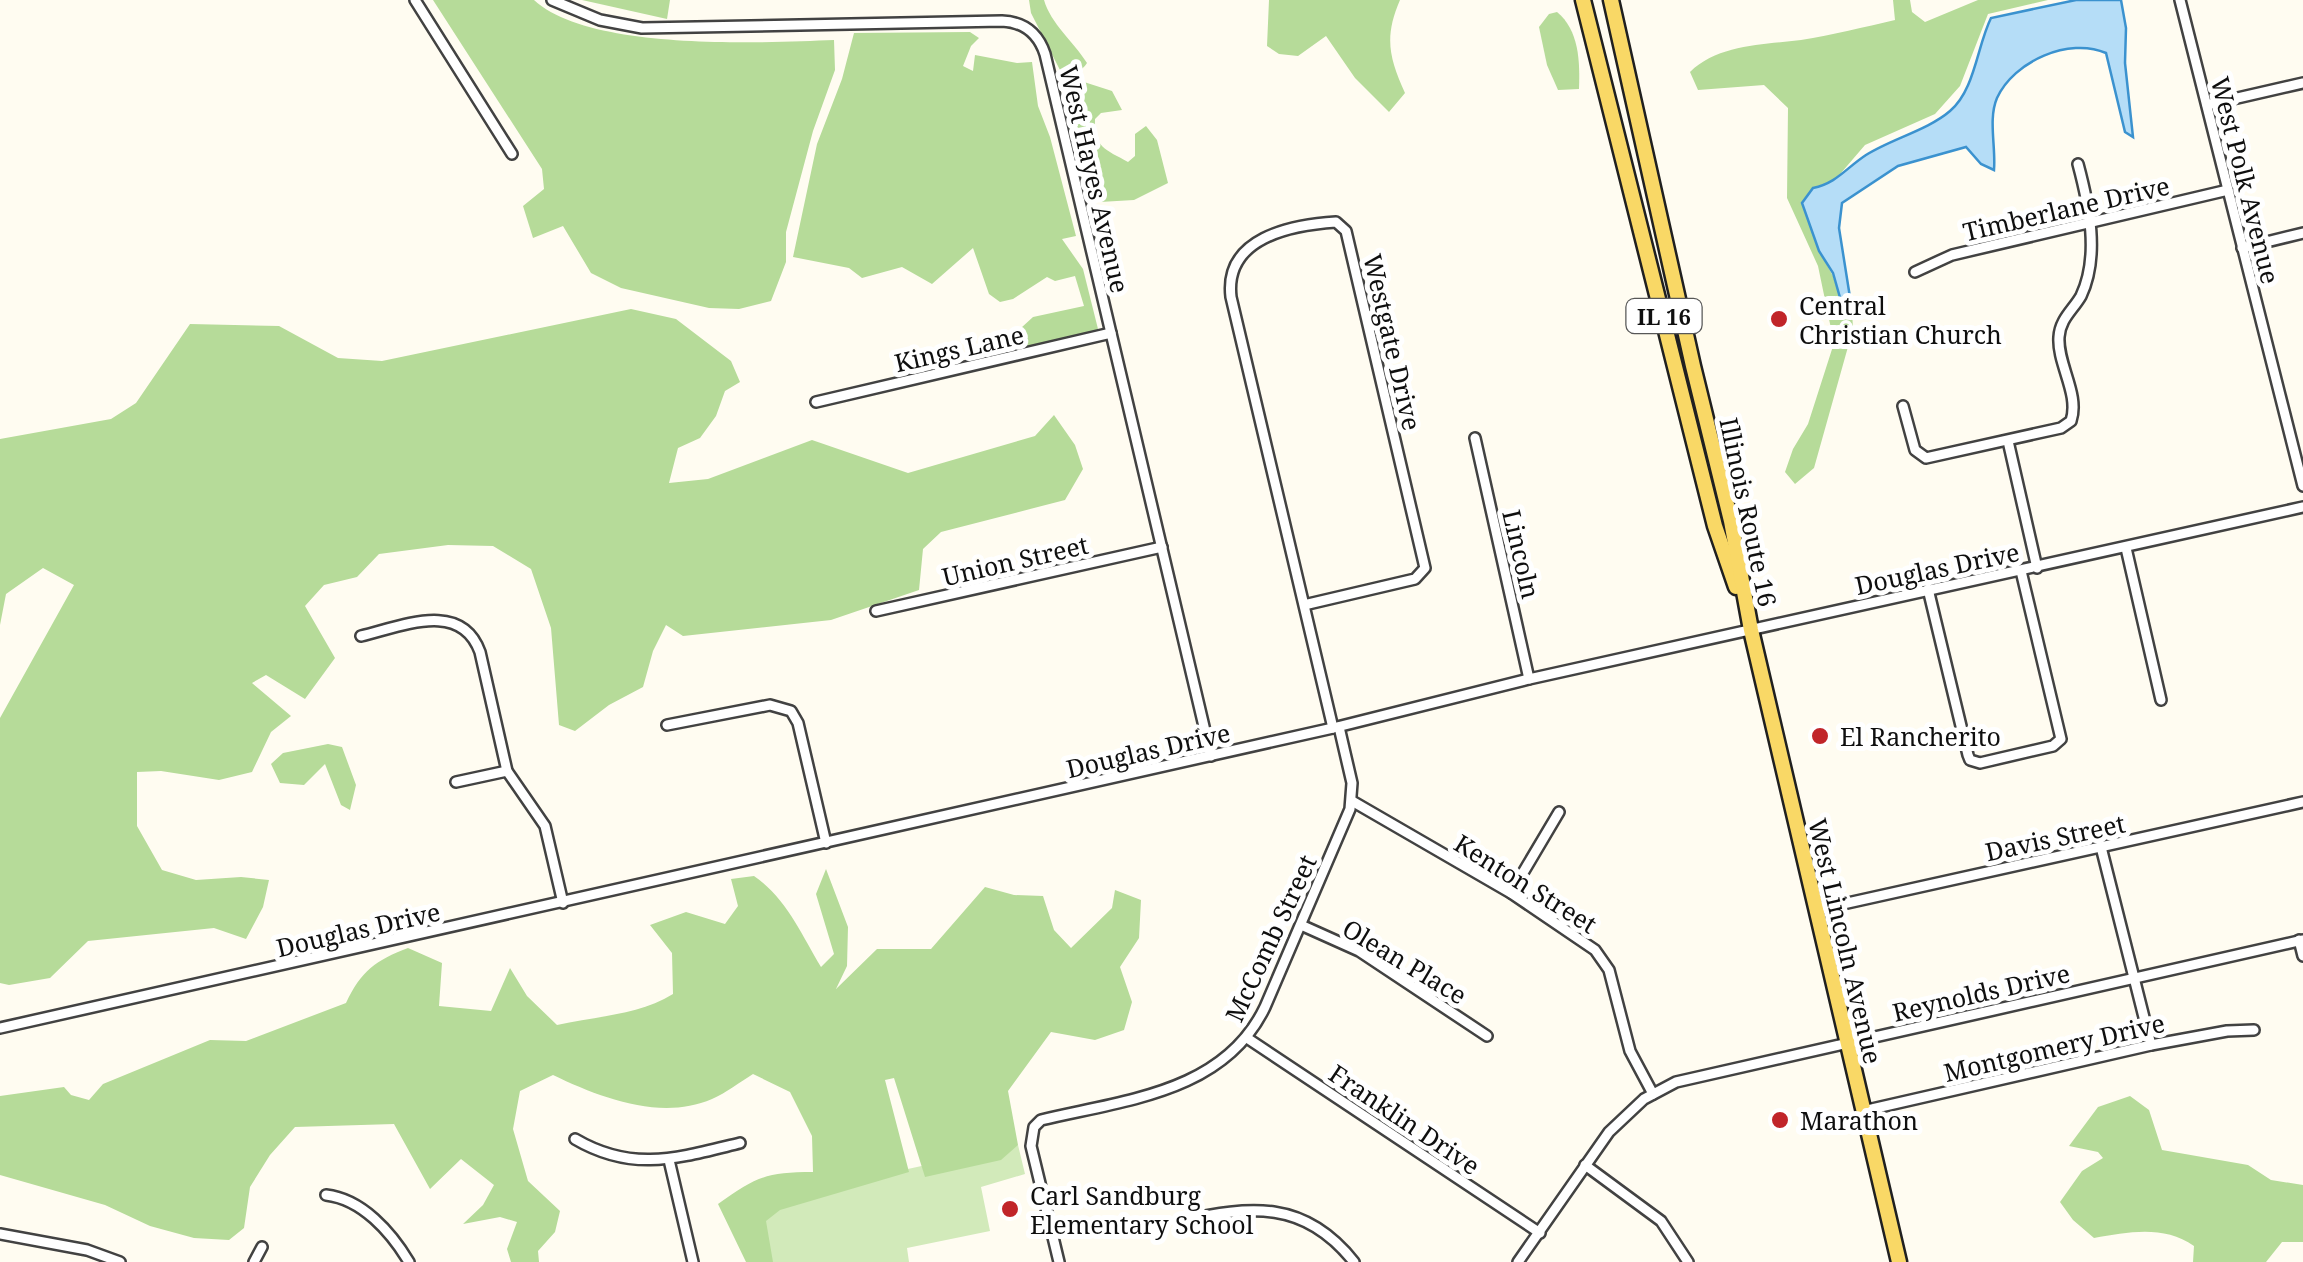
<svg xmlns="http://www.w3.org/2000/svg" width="2303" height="1262" viewBox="0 0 2303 1262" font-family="'Noto Serif',serif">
  <rect width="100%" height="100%" fill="#fffcf1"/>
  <path fill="#d2eaba" d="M 1018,1145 L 1025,1174 L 981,1187 L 990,1231 L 907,1248 L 909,1262 L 759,1262 L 747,1204 Z"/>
  <g fill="#b6db99">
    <path d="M 433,0 L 534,0 C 589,51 761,43 834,40 L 835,70 L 813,131 L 786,232 L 786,262 L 771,301 L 739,309 L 709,308 L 621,288 L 591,273 L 563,226 L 533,238 L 523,206 L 544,189 L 542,169 Z"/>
    <path d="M 582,0 L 670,0 L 667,19 Z"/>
    <path d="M 1029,0 L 1044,0 C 1051,24 1073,41 1087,63 C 1082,72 1071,74 1062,74 L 1031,13 Z"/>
    <path d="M 1269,0 L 1400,0 C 1384,37 1389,57 1405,93 L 1389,112 L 1355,78 L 1326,36 L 1298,56 L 1279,54 L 1267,46 Z"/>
    <path d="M 1893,0 L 1910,0 L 1912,12 L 1925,22 L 1978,0 L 2048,0 L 1988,14 L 1960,86 L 1935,114 L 1865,145 L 1835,180 L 1813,188 L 1819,251 L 1833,276 L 1841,301 L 1852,310 L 1853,329 L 1814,468 L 1795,484 L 1785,472 L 1793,449 L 1808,424 L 1834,343 L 1818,266 L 1787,198 L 1788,108 L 1764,85 L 1698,90 L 1690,72 C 1719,44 1763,45 1801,40 C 1833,35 1864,27 1895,20 Z"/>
    <path d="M 1557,12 C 1579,30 1580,61 1579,89 L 1558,90 L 1547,65 L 1539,27 L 1549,14 Z"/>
    <path d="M 970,32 L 979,38 L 971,46 L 963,66 L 973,71 L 975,55 L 1017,63 L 1032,62 L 1038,106 L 1050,137 L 1076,236 L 1062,239 L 1083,269 L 1099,333 L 1020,349 L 1021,328 L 1033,317 L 1084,306 L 1075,276 L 1055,281 L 1047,277 L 1013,299 L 1000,302 L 989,294 L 973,248 L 932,284 L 902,267 L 862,278 L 849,268 L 793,257 L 817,144 L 842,79 L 854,33 Z"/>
    <path d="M 1084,82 L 1112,91 L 1122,110 L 1101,113 L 1095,119 C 1094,148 1105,149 1128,162 L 1135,156 L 1135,134 L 1146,126 L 1157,140 L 1168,183 L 1134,200 L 1100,202 C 1079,172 1054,123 1072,87 Z"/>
    <path d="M 631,309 L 676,319 L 731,361 L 740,382 L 725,391 L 716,416 L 700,438 L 678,448 L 669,483 L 708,479 L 812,440 L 908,473 L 1035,436 L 1054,415 L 1075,445 L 1083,469 L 1065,500 L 941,532 L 923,549 L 919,590 L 831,620 L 683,636 L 666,625 L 653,651 L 643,687 L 609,705 L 575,731 L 559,725 L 551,628 L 531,569 L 493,546 L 448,545 L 379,554 L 357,577 L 324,585 L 305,606 L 335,658 L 305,699 L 266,675 L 252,683 L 291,716 L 271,732 L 252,772 L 219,780 L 161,771 L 137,772 L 137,826 L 162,870 L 196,880 L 241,877 L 269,880 L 263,907 L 246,939 L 214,928 L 88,941 L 50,978 L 9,985 L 0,983 L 0,718 L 74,585 L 43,568 L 6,594 L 0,625 L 0,439 L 111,419 L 136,403 L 190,324 L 279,326 L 338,358 L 382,361 Z"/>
    <path d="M 328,744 L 342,747 L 356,785 L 350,810 L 341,805 L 325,764 L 304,785 L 280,783 L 271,764 L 283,753 Z"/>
    <path d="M 826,869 L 848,927 L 847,966 L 836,989 L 877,949 L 931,949 L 985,887 L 1014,895 L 1043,896 L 1054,930 L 1071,948 L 1112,908 L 1115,890 L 1141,900 L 1139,938 L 1120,967 L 1132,1002 L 1124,1030 L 1095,1040 L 1051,1032 L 1008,1091 L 1018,1145 L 1001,1160 L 925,1177 L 894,1078 L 885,1080 L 909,1172 L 780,1210 L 766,1221 L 773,1262 L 746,1262 L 718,1204 C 756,1177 766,1172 813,1172 L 812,1136 L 790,1092 L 753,1074 C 740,1082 726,1093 712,1099 C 661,1121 601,1098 553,1075 L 520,1091 L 513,1129 L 528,1181 L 560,1211 L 555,1232 L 538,1251 L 539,1262 L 511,1262 L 507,1249 L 517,1222 L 500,1217 L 463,1224 L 483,1205 L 494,1185 L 461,1159 L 430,1189 L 394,1124 L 295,1127 L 270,1155 L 250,1187 L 244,1228 L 229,1240 L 194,1238 L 150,1226 L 105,1205 L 0,1175 L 0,1096 L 64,1087 L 71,1095 L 89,1100 L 103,1084 L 210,1040 L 246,1041 L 346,1003 C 361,971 376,960 408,948 L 442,963 L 439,1006 L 491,1011 L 510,968 L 527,996 L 557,1025 C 597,1016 639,1015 673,994 L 672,953 L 650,925 L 686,912 L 725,924 L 738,906 L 731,879 L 754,876 C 787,899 801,934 821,967 L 834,954 L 816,894 Z"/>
    <path d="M 2130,1096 L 2149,1110 L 2162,1150 L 2248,1165 L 2271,1180 L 2303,1185 L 2303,1242 L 2282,1242 L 2266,1262 L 2193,1262 L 2194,1246 C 2164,1225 2129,1232 2094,1238 L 2073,1220 L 2060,1202 L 2082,1171 L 2103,1158 L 2098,1152 L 2069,1146 L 2098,1107 Z"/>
  </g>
  <path fill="#b5ddf7" stroke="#3b92cf" stroke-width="2.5" d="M 2076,0 L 2121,0 L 2126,28 L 2125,63 L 2133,137 L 2125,132 L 2106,53 C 2069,37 2014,61 1997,98 C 1988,119 1996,147 1994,170 L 1981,164 L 1966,147 L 1898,166 L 1842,203 L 1839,228 L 1852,310 L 1841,301 L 1833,273 L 1819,251 L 1802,203 L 1813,188 C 1837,183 1846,168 1866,155 C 1891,139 1928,130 1950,111 C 1975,90 1977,46 1991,18 Z"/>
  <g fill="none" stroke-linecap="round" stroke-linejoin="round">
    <g stroke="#424242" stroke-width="14">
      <g id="minor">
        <path d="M 415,0 L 512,154"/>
        <path d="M 552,0 L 600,20 L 642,28 L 1002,21 C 1024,22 1038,33 1045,54 L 1211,756"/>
        <path d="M 2180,0 L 2303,486"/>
        <path d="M 2207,105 L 2303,83"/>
        <path d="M 2242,248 L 2303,233"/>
        <path d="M 1915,272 L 1952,255 L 2228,190"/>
        <path d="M 816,402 L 1111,333"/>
        <path d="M 1903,406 L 1915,450 L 1926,458 L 2061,428 L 2071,421 C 2080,394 2057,364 2059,337 C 2060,319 2073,310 2081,296 C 2100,256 2089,205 2078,164"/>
        <path d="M 1475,438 L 1529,679"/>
        <path d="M 2008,441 L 2037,568"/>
        <path d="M 2126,548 L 2161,700"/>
        <path d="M 1928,589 L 1968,755 L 1970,760 L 1980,763 L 2053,746 L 2061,739 L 2021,571"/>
        <path d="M 1304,605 L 1415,579 L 1425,568 L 1346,231 L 1336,222 C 1290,225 1224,238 1231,297 L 1333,728"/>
        <path d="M 876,611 L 1162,547"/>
        <path d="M 361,636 C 400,627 461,599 480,652 L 507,771 L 545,826 L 563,903"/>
        <path d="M 667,725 L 770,705 L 791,711 L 798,723 L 826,843"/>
        <path d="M 456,782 L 507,771"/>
        <path d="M 1352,801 L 1511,893 L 1595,950 L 1609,970 L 1630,1051 L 1653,1094"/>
        <path d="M 2101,847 L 2151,1045"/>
        <path d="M 1511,893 L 1559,812"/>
        <path d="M 1816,910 L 2303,802"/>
        <path d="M 1301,925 L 1359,951 L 1487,1036"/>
        <path d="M 2299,940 L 2303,956"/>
        <path d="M 0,1028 L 1333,728 L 1529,679 L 2303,507"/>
        <path d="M 1247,1038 L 1540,1233"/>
        <path d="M 1863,1111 L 2151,1045 L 2227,1031 L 2254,1030"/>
        <path d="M 575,1139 C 633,1173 678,1158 740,1143"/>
        <path d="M 669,1160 L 693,1262"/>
        <path d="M 1585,1165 L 1661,1221 L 1688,1262"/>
        <path d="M 326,1195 C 362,1199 391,1232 409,1262"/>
        <path d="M 1180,1221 C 1251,1206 1304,1199 1354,1262"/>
        <path d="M 0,1234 L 87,1250 L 120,1262"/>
        <path d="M 254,1262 L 262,1247"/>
        <path d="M 1059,1262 L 1031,1146 L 1034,1127 L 1041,1120 C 1124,1100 1224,1093 1265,1007 L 1350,809 L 1352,783 L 1339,727"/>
        <path d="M 1518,1262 L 1609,1132 L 1644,1099 L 1676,1082 L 2303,940"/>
      </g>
    </g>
    <g stroke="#202020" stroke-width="19">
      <g id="primary">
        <path d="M 1583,0 L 1715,526 L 1736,587"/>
        <path d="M 1611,0 L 1693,366 L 1731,521 L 1751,630 L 1899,1262"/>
      </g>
    </g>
    <use href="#minor" stroke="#fff" stroke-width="9"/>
    <use href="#primary" stroke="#f9d866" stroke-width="14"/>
  </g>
  <g fill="#c1252a" stroke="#fff" stroke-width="4">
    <circle cx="1779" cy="319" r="10"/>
    <circle cx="1820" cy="736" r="10"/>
    <circle cx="1780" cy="1120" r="10"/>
    <circle cx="1010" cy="1209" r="10"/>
  </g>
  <g text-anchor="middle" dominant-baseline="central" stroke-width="10" stroke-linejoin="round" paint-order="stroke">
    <rect fill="#fff" stroke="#575757" stroke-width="2.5" x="1626.5" y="299" width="75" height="34" rx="8"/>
    <g font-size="22" font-weight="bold" fill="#0f0f0f">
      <text x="1664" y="316">IL 16</text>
    </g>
    <g font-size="25" fill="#0f0f0f" stroke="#fff">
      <text transform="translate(1095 179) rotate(77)">West Hayes Avenue</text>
      <text transform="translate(2246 180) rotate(76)">West Polk Avenue</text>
      <text transform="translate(2066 208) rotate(-13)">Timberlane Drive</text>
      <text transform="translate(1393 342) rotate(77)">Westgate Drive</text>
      <text transform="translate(959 348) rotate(-13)">Kings Lane</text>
      <text transform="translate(1749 512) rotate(78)">Illinois Route 16</text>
      <text transform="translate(1522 554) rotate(77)">Lincoln</text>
      <text transform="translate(1015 560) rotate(-13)">Union Street</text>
      <text transform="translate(1937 568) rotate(-12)">Douglas Drive</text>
      <text transform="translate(1148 750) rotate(-13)">Douglas Drive</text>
      <text transform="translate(2055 837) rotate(-12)">Davis Street</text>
      <text transform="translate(1526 883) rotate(32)">Kenton Street</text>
      <text transform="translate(358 929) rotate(-13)">Douglas Drive</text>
      <text transform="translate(1270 938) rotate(-65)">McComb Street</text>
      <text transform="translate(1846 941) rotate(77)">West Lincoln Avenue</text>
      <text transform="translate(1405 961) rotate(31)">Olean Place</text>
      <text transform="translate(1981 992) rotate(-13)">Reynolds Drive</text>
      <text transform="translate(2054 1047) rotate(-13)">Montgomery Drive</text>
      <text transform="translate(1405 1119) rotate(34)">Franklin Drive</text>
    </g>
    <g font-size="25" fill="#0f0f0f" stroke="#fff" text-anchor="start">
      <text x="1799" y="305">Central<tspan x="1799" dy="29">Christian Church</tspan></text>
      <text x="1840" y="736">El Rancherito</text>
      <text x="1800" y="1120">Marathon</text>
      <text x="1030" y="1195">Carl Sandburg<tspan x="1030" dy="29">Elementary School</tspan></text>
    </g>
  </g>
</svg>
